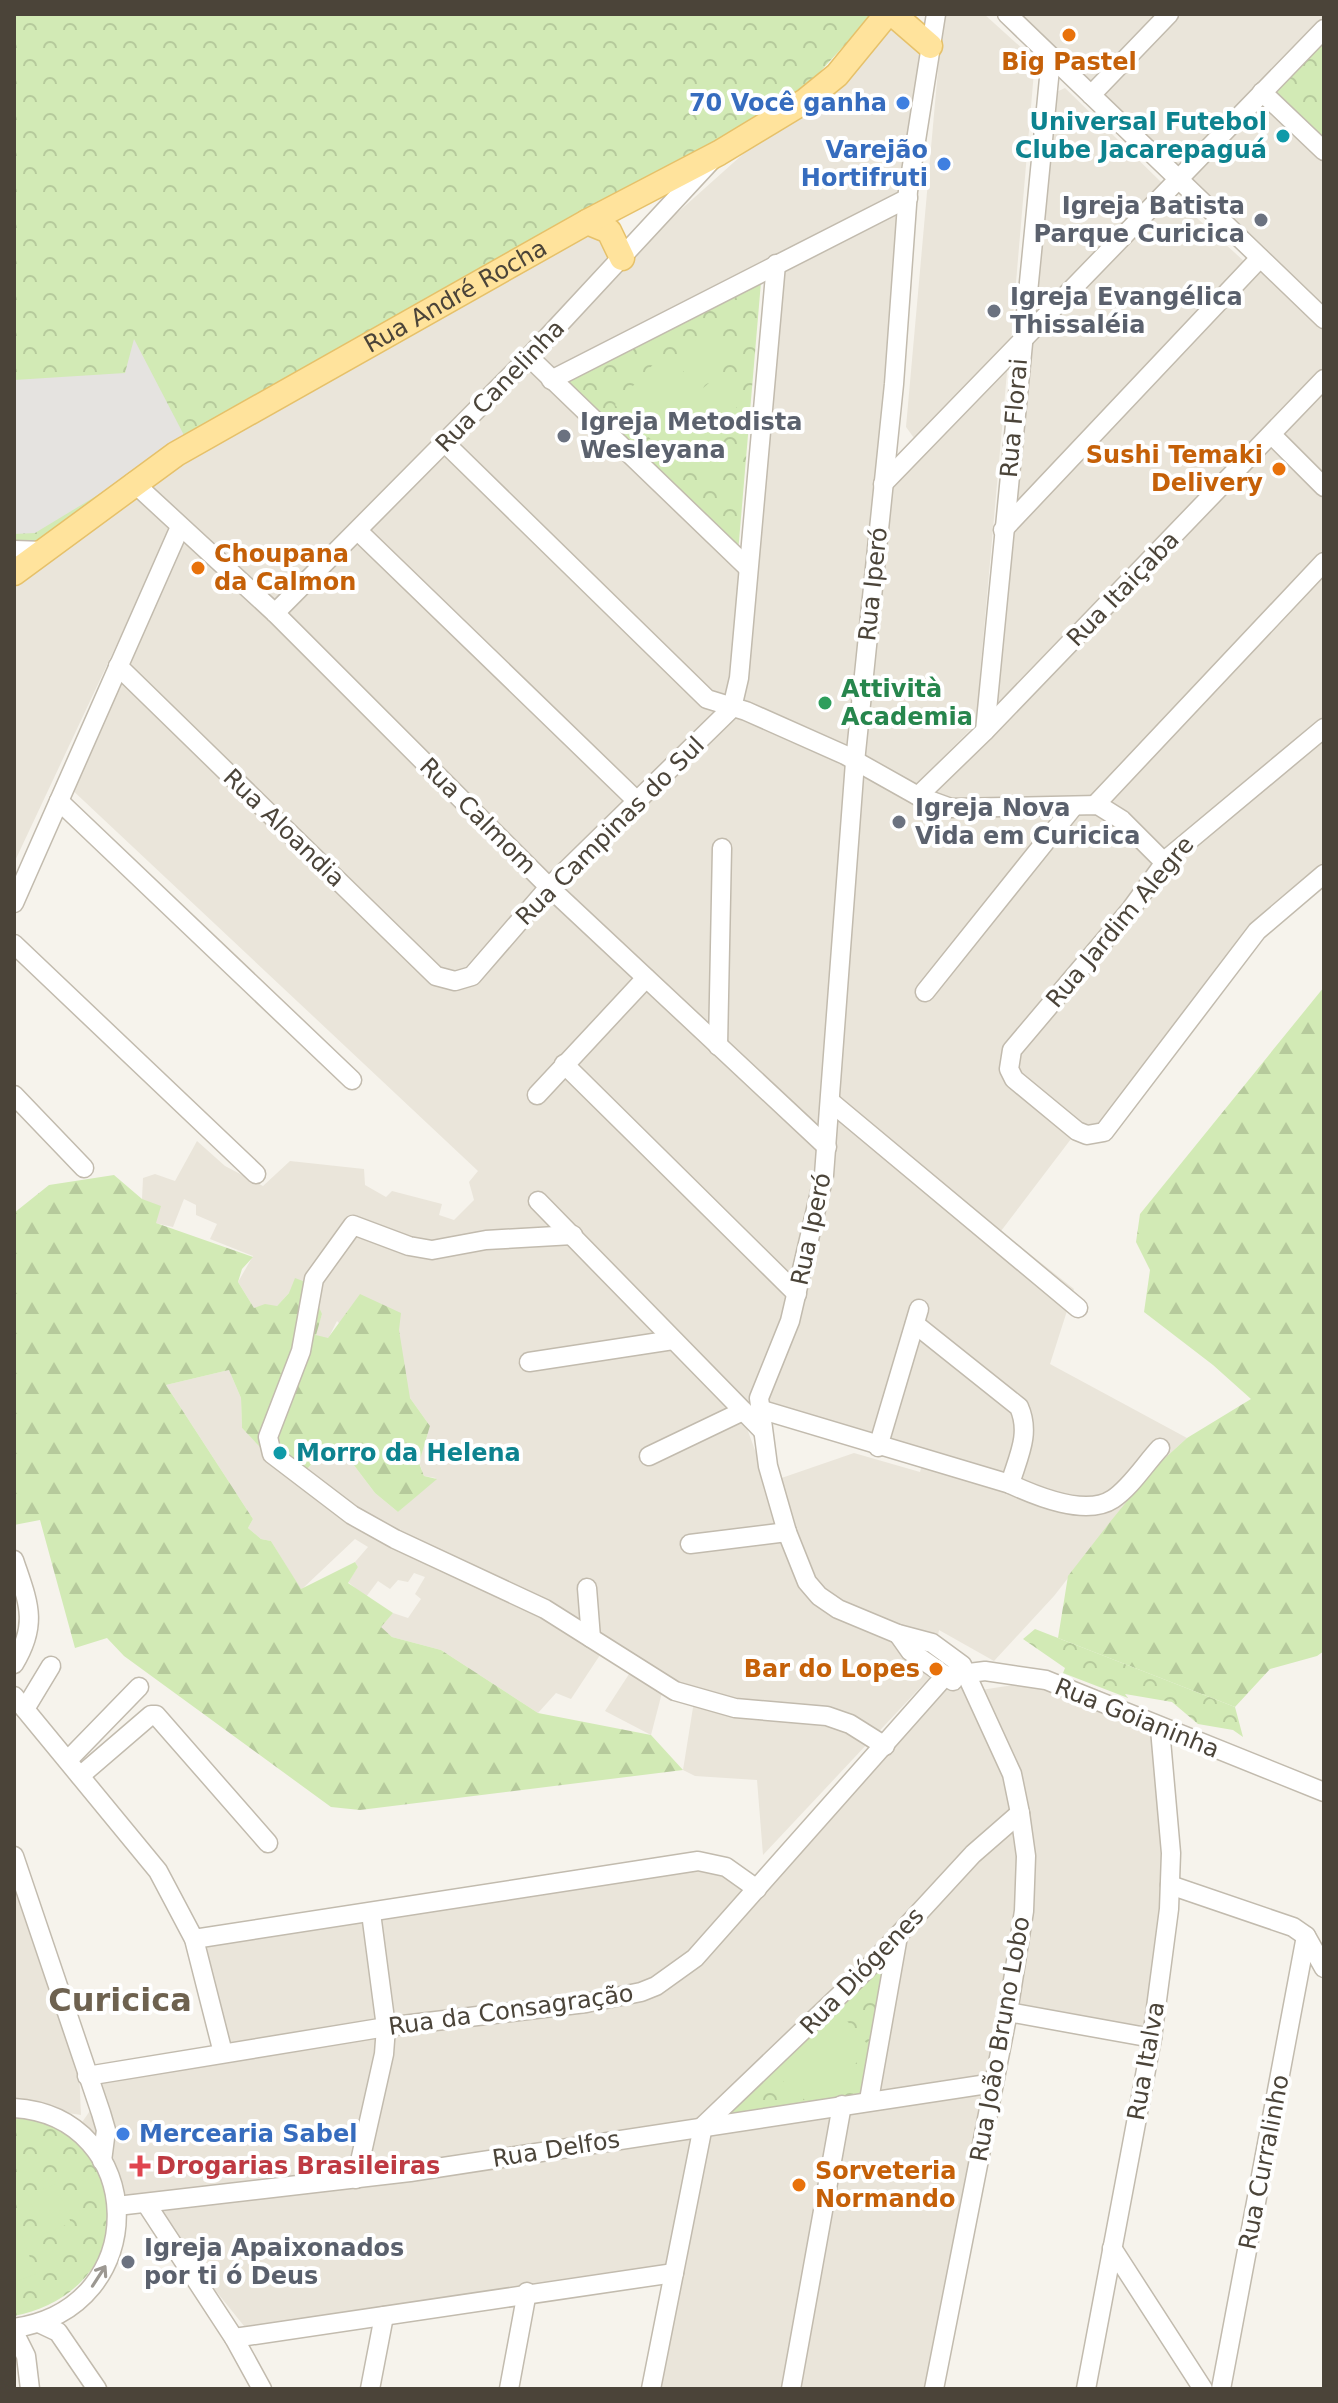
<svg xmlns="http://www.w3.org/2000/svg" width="1338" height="2403" viewBox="0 0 1338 2403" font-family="'DejaVu Sans',sans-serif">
  <defs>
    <pattern id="forest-firs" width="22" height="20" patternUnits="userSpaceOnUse" patternTransform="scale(2)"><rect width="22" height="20" fill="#d2eab5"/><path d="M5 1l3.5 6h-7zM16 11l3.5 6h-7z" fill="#b6ca9c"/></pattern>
    <pattern id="park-crowns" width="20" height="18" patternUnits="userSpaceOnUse" patternTransform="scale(2)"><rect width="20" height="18" fill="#d2eab5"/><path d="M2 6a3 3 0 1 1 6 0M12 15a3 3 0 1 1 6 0" fill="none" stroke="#b6ca9c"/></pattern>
  </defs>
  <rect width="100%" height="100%" fill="#f6f3ec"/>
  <g fill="#eae5da" fill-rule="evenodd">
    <path d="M 889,14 L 930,46 L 900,211 L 854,718 L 856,768 L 915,795 L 1265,438 L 1324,495 L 1324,876 L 1283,908 L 1109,1123 L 1074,1135 L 1001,1231 L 1074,1289 L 1050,1364 L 1187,1438 L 1154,1468 L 1054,1596 L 994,1661 L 939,1630 L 930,1677 L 763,1855 L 757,1780 L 695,1776 L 683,1770 L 695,1695 L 664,1685 L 651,1735 L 605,1711 L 631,1671 L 602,1652 L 571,1699 L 556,1693 L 538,1713 L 441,1650 L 392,1637 L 380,1627 L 393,1613 L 408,1618 L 421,1599 L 415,1594 L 425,1577 L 414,1573 L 408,1582 L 398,1580 L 390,1589 L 378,1581 L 366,1597 L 348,1582 L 358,1567 L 355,1562 L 368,1547 L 355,1539 L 301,1590 L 271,1541 L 261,1539 L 248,1528 L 253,1519 L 166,1385 L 229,1370 L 241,1398 L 242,1428 L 295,1482 L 323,1452 L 353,1464 L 375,1493 L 398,1512 L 436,1478 L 424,1476 L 419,1462 L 430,1426 L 410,1398 L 337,1321 L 328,1339 L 315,1335 L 322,1314 L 289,1293 L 277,1306 L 254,1308 L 238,1282 L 253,1256 L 210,1239 L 217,1224 L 196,1215 L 196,1205 L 184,1199 L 173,1227 L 155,1223 L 142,1199 L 143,1178 L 155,1174 L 175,1181 L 197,1141 L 225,1166 L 263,1186 L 290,1161 L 364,1169 L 365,1185 L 386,1197 L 392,1191 L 442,1204 L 439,1215 L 454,1220 L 474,1200 L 469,1182 L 478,1171 L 68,786 L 161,550 L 14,863 L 14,571 L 128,480 L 592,233 L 602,233 L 619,265 L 752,146 ZM 775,261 L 742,572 L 546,380 ZM 917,796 L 1062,807 L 1009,810 ZM 759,1409 L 923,1461 L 920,1472 L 854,1453 L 767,1483 L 745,1423 Z"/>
    <path d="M 943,14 L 984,14 L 1035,60 L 1011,341 L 914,438 L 906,427 Z"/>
    <path d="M 1007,14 L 1324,14 L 1324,27 L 1256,96 L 1324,158 L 1324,490 L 1268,435 L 1291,410 L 913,787 L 863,763 L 888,488 L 954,425 L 1008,361 L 979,686 L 998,533 L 1259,257 Z"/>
    <path d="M 1065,88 L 1162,183 L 1039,312 L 1032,298 L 1050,95 Z"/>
    <path d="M 1172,195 L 1247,264 L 1005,515 L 1020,352 Z"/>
    <path d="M 936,1671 L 975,1695 L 981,1690 L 1046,1680 L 1160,1729 L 1171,1853 L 1152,2038 L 1009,2012 L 935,2389 L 651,2389 L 674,2273 L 252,2336 L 147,2205 L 118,2219 L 76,2131 L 96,2102 L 87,2076 L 223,2053 L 194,1939 L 698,1861 L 757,1884 Z"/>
    <path d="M 14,1881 L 79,2069 L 81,2115 L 14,2105 Z"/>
  </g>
  <g fill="url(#forest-firs)">
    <path d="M 1324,987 L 1324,1651 L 1317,1656 L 1270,1669 L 1235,1707 L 1058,1638 L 1068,1576 L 1110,1522 L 1154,1468 L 1187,1438 L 1251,1399 L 1213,1365 L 1144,1312 L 1150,1270 L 1136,1242 L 1140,1214 Z"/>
    <path d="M 114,1175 L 142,1199 L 161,1206 L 156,1223 L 253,1257 L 242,1269 L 238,1282 L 254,1308 L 265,1304 L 277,1306 L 289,1293 L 295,1278 L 308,1283 L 322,1314 L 316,1335 L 328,1338 L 360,1294 L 401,1313 L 399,1330 L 410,1398 L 430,1426 L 419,1463 L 424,1476 L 437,1479 L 398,1512 L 375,1493 L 353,1464 L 323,1452 L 294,1483 L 242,1428 L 241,1398 L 229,1370 L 166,1385 L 253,1519 L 248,1528 L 261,1539 L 271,1541 L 301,1589 L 355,1562 L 358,1567 L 348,1583 L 393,1613 L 381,1627 L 392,1637 L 441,1650 L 538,1713 L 651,1735 L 683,1770 L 360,1810 L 331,1807 L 124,1656 L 107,1638 L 75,1648 L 40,1520 L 14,1525 L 14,1213 L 49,1185 Z"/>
  </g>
  <g fill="url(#park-crowns)">
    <path d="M 14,14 L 873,14 L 752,146 L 448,297 L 38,555 L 14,554 Z"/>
    <path d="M 1324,41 L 1324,142 L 1275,93 Z"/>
    <path d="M 761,282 L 738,553 L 562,383 Z"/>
    <path d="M 1035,1629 L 1235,1707 L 1243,1737 L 1233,1730 L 1198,1724 L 1172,1702 L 1125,1694 L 1128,1698 L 1063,1673 L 1065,1668 L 1023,1639 Z"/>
    <path d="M 898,1936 L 869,2100 L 703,2126 Z"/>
    <path d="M 14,2111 C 31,2117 58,2122 72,2134 C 90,2150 99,2170 105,2192 C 121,2256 74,2305 14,2316 Z"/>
  </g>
  <g fill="#d2eab5">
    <path d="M 707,328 L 731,350 L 698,386 L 675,363 Z"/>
    <path d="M 662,355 L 731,420 L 683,470 L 615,405 Z"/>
    <path d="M 717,376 L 742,402 L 729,415 L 702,389 Z"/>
    <path d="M 840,2013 L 870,2047 L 825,2099 L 806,2101 L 778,2077 Z"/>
    <path d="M 56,2184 L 71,2223 L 43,2234 L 28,2195 Z"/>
    <path d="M 14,2214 L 36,2274 L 14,2282 Z"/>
  </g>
  <path fill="#e5e3e0" d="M 134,339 L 187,441 L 35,533 L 14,534 L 14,380 L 125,373 Z"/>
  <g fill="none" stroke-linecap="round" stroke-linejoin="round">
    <g stroke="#c2bbae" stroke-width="21">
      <g id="minor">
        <path d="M 1007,14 L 1324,319"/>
        <path d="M 1262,92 L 1324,151"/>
        <path d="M 1091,95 L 1169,14"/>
        <path d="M 529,357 L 748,568"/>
        <path d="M 551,380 L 908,198"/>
        <path d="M 1272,435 L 1324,487"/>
        <path d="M 445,443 L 707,699 L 746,711 L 845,755 L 918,796 L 951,808 L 1098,805 L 1122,820 L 1164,862"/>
        <path d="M 133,482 L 275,613 L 549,887 L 827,1147"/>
        <path d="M 883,484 L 1324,29"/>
        <path d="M 1003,530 L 1260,258"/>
        <path d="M 358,531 L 637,801"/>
        <path d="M 14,550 L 44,551"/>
        <path d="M 275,613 L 529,357 L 711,161"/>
        <path d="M 118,666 L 436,976 L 455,981 L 472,976 L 549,887 L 732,708 L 739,678 L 776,264"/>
        <path d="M 1324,728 L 1168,858 L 1131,909 L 1012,1050 L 1009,1069 L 1014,1079 L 1077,1131 L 1087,1135 L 1104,1132 L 1257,931 L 1324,874"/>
        <path d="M 985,731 L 1051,58"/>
        <path d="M 918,796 L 985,731 L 1324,379"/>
        <path d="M 59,801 L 352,1080"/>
        <path d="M 1095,805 L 1324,562"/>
        <path d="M 14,903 L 180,527"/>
        <path d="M 14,944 L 256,1174"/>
        <path d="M 925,992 L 1074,806"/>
        <path d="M 718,1046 L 722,848"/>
        <path d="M 564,1064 L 797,1294"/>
        <path d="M 14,1095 L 84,1168"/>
        <path d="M 537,1095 L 646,978"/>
        <path d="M 831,1102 L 1078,1308"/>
        <path d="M 538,1201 L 762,1430"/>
        <path d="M 573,1235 L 486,1240 L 432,1250 L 409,1246 L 353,1225 L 314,1279 L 301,1351 L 268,1437 L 272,1454 L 352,1515 L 395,1539 L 545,1609 L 675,1691 L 735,1708 L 827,1716 L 850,1724 L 885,1746"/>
        <path d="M 529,1362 L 673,1340"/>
        <path d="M 759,1409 L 1010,1484 C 1018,1457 1031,1434 1019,1407 L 915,1324"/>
        <path d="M 878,1447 L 919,1309"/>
        <path d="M 649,1456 L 743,1411"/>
        <path d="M 1010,1484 C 1036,1496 1086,1517 1113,1499 C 1131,1487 1145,1464 1160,1448"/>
        <path d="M 690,1544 L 787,1532"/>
        <path d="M 14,1560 C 28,1602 39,1623 14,1664"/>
        <path d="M 587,1588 L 591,1638"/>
        <path d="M 898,1634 L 910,1651 L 953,1681"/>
        <path d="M 14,1696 L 158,1871 L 194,1939 L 223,2053"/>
        <path d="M 25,1709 L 51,1666"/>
        <path d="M 68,1760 L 139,1687"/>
        <path d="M 80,1776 L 151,1715 L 156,1715 L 268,1843"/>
        <path d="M 14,1856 L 101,2113 L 106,2130 L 102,2161"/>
        <path d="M 1170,1885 L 1293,1927 L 1306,1936 L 1324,1968"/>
        <path d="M 194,1939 L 698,1861 L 726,1867 L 757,1889"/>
        <path d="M 1008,2012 L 1152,2038"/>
        <path d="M 87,2076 L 386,2027 L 586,2003 L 641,1992 L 656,1986 L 695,1958 L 945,1676 L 985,1671 L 1046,1680 L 1324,1792"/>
        <path d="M 869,2100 L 898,1936"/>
        <path d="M 14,2108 C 147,2116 155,2308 14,2328"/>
        <path d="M 356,2179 L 384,2054 L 386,2027 L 371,1913"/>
        <path d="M 147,2205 L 234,2338 L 262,2389"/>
        <path d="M 117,2206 L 410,2172 L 994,2083"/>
        <path d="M 1112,2248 L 1203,2389"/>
        <path d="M 39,2323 L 58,2332 L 97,2389"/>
        <path d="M 14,2332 L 26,2356 L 30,2389"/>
        <path d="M 234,2338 L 674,2273"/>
        <path d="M 370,2389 L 384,2316"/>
        <path d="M 509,2389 L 527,2292"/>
        <path d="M 651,2389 L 703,2126 L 868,1968 L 973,1854 L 1020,1813"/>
        <path d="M 791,2389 L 842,2105"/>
        <path d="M 934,2389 L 1008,2012 L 1024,1911 L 1026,1856 L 1020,1813 L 1012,1774 L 962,1665 L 932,1643 L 898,1634 L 838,1609 L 819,1596 L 807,1582 L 787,1532 L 768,1466 L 759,1398 L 790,1321 L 824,1175 L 855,762 L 894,384 L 908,191 L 936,14"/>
        <path d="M 1086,2389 L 1152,2038 L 1169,1909 L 1171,1853 L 1160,1729"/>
        <path d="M 1221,2389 L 1306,1936"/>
      </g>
    </g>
    <g stroke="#e6c16a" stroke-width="27">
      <g id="major">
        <path d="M 893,14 L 930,46"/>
        <path d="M 587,222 L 609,231 L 622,258"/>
        <path id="s1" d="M 14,573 L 176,454 L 587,222 L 719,153 L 805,101 L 837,75 L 887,14"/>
      </g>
    </g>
    <use href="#minor" stroke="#fff" stroke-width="18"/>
    <use href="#major" stroke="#ffe39c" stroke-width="24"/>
  </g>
  <defs><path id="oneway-shaft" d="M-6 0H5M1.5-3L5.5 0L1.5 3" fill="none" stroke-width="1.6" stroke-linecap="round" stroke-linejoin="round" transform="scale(2)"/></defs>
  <use stroke="#9c9892" href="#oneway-shaft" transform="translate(99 2276) rotate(-57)"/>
  <g fill="#e8710a" stroke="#fff" stroke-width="3">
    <circle cx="1069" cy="35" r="8"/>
    <circle cx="1279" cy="469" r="8"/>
    <circle cx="198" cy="568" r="8"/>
    <circle cx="936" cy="1669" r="8"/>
    <circle cx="799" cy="2185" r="8"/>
  </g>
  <g fill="#3f7fe0" stroke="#fff" stroke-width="3">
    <circle cx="903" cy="103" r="8"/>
    <circle cx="944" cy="164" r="8"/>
    <circle cx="123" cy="2134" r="8"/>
  </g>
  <g fill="#0f9aa8" stroke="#fff" stroke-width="3">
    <circle cx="1283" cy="136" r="8"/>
    <circle cx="280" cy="1453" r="8"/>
  </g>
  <g fill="#6b7280" stroke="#fff" stroke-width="3">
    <circle cx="1261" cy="220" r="8"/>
    <circle cx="994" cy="311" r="8"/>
    <circle cx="564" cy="436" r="8"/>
    <circle cx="899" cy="822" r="8"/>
    <circle cx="128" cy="2262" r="8"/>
  </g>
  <circle fill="#2e9e5b" stroke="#fff" stroke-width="3" cx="825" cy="703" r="8"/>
  <path fill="#e0444e" stroke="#fff" stroke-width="3" d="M136 2154h8v8h8v8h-8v8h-8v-8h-8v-8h8z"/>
  <g text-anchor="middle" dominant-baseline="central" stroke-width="8" stroke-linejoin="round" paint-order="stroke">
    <g font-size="24" font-weight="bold" fill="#c56008" stroke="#fff" text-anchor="end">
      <text x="1069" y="62" text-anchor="middle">Big Pastel</text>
      <text x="1263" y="455">Sushi Temaki<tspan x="1263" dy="28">Delivery</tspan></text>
      <text x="214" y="554" text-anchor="start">Choupana<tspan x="214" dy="28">da Calmon</tspan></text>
      <text x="920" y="1669">Bar do Lopes</text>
      <text x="815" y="2171" text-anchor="start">Sorveteria<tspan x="815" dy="28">Normando</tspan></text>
    </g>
    <g font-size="24" font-weight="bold" fill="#366cbe" stroke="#fff" text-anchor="end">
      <text x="887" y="103">70 Você ganha</text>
      <text x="928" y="150">Varejão<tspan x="928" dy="28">Hortifruti</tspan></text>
      <text x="139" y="2134" text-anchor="start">Mercearia Sabel</text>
    </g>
    <g font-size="24" font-weight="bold" fill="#0d838f" stroke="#fff" text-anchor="end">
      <text x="1267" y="122">Universal Futebol<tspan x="1267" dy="28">Clube Jacarepaguá</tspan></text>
      <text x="296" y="1453" text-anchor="start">Morro da Helena</text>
    </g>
    <g font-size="24" font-weight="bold" fill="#5b616d" stroke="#fff" text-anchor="start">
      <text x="1245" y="206" text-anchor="end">Igreja Batista<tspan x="1245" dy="28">Parque Curicica</tspan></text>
      <text x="1010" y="297">Igreja Evangélica<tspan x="1010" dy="28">Thissaléia</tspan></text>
      <text x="580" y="422">Igreja Metodista<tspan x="580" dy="28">Wesleyana</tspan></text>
      <text x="915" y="808">Igreja Nova<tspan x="915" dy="28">Vida em Curicica</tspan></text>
      <text x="144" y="2248">Igreja Apaixonados<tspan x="144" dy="28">por ti ó Deus</tspan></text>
    </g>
    <g font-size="24" fill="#4b4439" stroke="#fff">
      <text stroke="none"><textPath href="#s1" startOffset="522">Rua André Rocha</textPath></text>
      <text transform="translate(500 386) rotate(-46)">Rua Canelinha</text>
      <text transform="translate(1014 418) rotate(-85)">Rua Florai</text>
      <text transform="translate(873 584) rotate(-84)">Rua Iperó</text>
      <text transform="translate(1123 589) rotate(-46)">Rua Itaiçaba</text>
      <text transform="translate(478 816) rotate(45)">Rua Calmom</text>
      <text transform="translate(284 828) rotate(44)">Rua Aloandia</text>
      <text transform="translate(610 831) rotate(-45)">Rua Campinas do Sul</text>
      <text transform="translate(1120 922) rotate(-50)">Rua Jardim Alegre</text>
      <text transform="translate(811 1229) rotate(-78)">Rua Iperó</text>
      <text transform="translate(1137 1718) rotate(22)">Rua Goianinha</text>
      <text transform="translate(862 1971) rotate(-46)">Rua Diógenes</text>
      <text transform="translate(511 2010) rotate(-8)">Rua da Consagração</text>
      <text transform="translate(1000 2039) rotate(-80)">Rua João Bruno Lobo</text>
      <text transform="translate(1146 2061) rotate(-80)">Rua Italva</text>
      <text transform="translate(556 2149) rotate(-9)">Rua Delfos</text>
      <text transform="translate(1264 2162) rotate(-79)">Rua Curralinho</text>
    </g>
    <g font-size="24" font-weight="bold" fill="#27864d" stroke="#fff" text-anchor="start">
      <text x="841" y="689">Attività<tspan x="841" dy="28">Academia</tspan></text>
    </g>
    <g font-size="24" font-weight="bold" fill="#be3a42" stroke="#fff" text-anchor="start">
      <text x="156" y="2166">Drogarias Brasileiras</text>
    </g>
    <g font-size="32" font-weight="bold" fill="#6e6250" stroke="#fff">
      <text x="120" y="2000">Curicica</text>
    </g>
  </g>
  <rect width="1338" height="2403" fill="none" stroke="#4b4439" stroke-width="32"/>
</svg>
